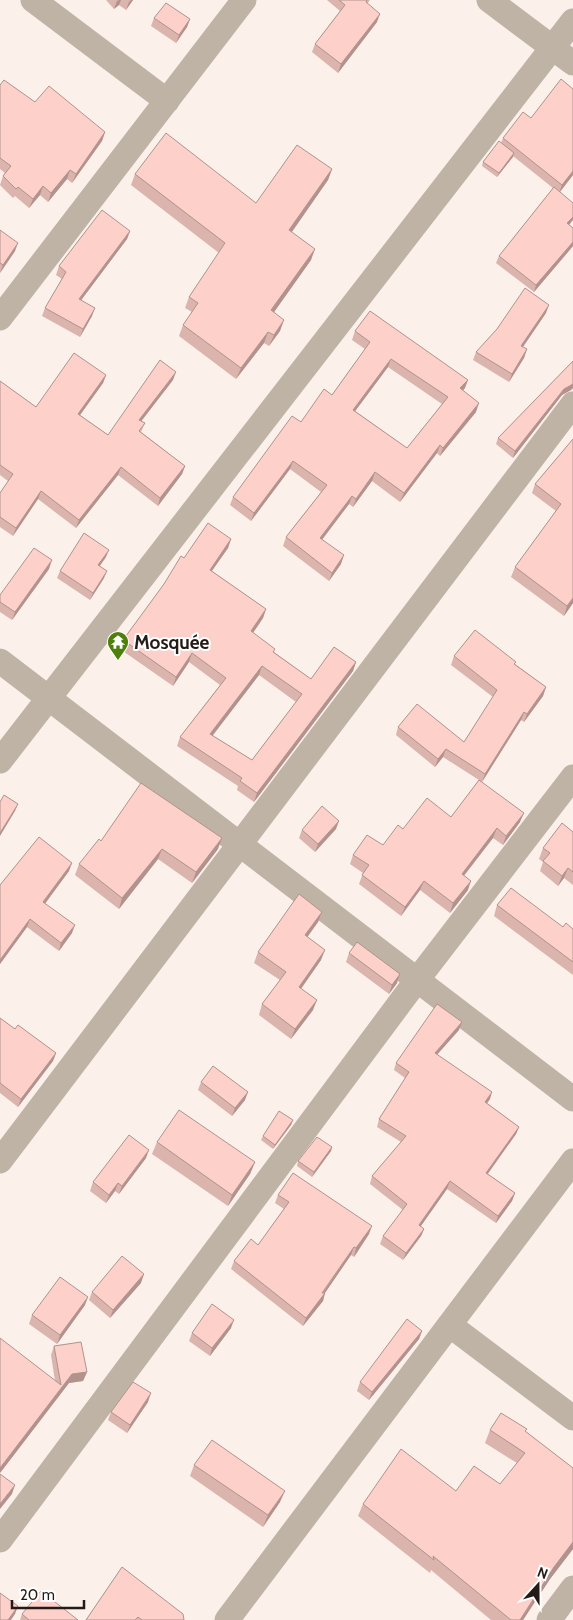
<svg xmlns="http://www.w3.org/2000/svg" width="573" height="1620" viewBox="0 0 573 1620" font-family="Cabin,sans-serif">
  <rect width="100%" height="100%" fill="#fcf0eb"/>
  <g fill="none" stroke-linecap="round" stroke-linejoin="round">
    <g stroke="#bfb3a6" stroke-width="25">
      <path d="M 33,0 L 167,101"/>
      <path d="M 489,0 L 573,63"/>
      <path d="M 0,318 L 244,0"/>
      <path d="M 0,661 L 573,1099"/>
      <path d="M 0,761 L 573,21"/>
      <path d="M 0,1161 L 573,404"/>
      <path d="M 451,1326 L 573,1418"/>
      <path d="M 0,1540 L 417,980 L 573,777"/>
      <path d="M 227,1620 L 573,1161"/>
      <path d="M 549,1620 L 573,1588"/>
    </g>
  </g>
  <g fill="#dab4ad" fill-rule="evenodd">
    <path d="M 106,0 L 133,0 L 126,10 L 119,5 L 114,9 Z"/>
    <path d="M 327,0 L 370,0 L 367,4 L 377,22 L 338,73 L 312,52 L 315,44 L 340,11 Z"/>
    <path d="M 154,18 L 190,19 L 187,27 L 176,43 L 151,26 Z"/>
    <path d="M 0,85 L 35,102 L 105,132 L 102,141 L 72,183 L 67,179 L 48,202 L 40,195 L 29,208 L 15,196 L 13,198 L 0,185 L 3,176 L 5,173 L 0,169 Z"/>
    <path d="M 503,138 L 573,175 L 560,192 L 569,225 L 573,228 L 573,246 L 534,292 L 496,263 L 499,256 L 553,188 L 513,156 L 497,177 L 482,166 L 483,162 L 501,143 Z"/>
    <path d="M 332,169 L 328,180 L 291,232 L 311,260 L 274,312 L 280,331 L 269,346 L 264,343 L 236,379 L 179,336 L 183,325 L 192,312 L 185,308 L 189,297 L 219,253 L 131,185 L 135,174 L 256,203 Z"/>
    <path d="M 0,230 L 15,251 L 0,273 Z"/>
    <path d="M 130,231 L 127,239 L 81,300 L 92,316 L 80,337 L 42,316 L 45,308 L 62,279 L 56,275 L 59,266 Z"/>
    <path d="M 546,313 L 523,347 L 527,349 L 524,358 L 509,382 L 473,360 L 476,352 Z"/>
    <path d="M 355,331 L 465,388 L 463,390 L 476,412 L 440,456 L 437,453 L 400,502 L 372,481 L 353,507 L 349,504 L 322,540 L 341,564 L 329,581 L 283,546 L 286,537 L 321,492 L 290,469 L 251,521 L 230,505 L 233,497 L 301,422 L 332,395 L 365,349 L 352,340 ZM 388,367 L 442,404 L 407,448 L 355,411 Z"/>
    <path d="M 573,361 L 573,388 L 571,390 L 562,395 L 513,458 L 496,444 L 498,438 Z"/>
    <path d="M 106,375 L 103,383 L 80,415 L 108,435 L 173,380 L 141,421 L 145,423 L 141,432 L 185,466 L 182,474 L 158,506 L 118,475 L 76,528 L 38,499 L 13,536 L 0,527 L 0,493 L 8,481 L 0,475 L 0,381 L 36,407 Z"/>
    <path d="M 573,439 L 573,603 L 564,616 L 511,577 L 515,567 L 556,511 L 532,493 L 535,484 Z"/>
    <path d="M 231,539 L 228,548 L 212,571 L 266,609 L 263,618 L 253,633 L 274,652 L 311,679 L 356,662 L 353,671 L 254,802 L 237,790 L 238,786 L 177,746 L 180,737 L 220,685 L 189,662 L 173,686 L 120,649 L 123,640 L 184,558 ZM 259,675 L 296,702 L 252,760 L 212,735 Z"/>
    <path d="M 106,557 L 100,566 L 104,578 L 90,600 L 57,578 L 60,571 Z"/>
    <path d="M 49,569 L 12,620 L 0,612 L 0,595 Z"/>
    <path d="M 454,656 L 515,664 L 546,687 L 543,696 L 524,722 L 521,720 L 482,782 L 520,822 L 503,845 L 493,838 L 464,876 L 468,890 L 450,913 L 420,890 L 401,916 L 359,884 L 363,873 L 350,864 L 353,855 L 383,845 L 403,829 L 451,817 L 479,780 L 443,757 L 435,767 L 396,735 L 398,727 L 464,742 L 493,697 L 451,665 Z"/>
    <path d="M 336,829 L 315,852 L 299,838 L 302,830 Z"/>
    <path d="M 573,832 L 573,885 L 564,878 L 558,886 L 540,871 L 543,862 L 539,859 L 543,848 Z"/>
    <path d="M 101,841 L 218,849 L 192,883 L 158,859 L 119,909 L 75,875 L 79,864 Z"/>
    <path d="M 69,871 L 45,904 L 72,933 L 59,951 L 27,927 L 0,964 L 0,885 Z"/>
    <path d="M 497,905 L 563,927 L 573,929 L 573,975 L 494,916 Z"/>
    <path d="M 322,912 L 318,922 L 307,937 L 321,960 L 301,989 L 313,1010 L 291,1039 L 259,1015 L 262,1004 L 280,980 L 254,963 L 258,952 Z"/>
    <path d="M 349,953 L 397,983 L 389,994 L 346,962 Z"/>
    <path d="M 0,1018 L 15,1029 L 56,1053 L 53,1061 L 18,1107 L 0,1093 Z"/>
    <path d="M 459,1030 L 437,1055 L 490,1099 L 487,1103 L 519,1127 L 516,1134 L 488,1174 L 515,1193 L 512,1201 L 496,1223 L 447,1189 L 420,1227 L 424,1229 L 421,1236 L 403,1260 L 380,1244 L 383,1236 L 403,1210 L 370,1184 L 372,1176 L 401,1142 L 377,1127 L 379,1119 L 405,1078 L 394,1070 L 396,1063 Z"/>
    <path d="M 201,1082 L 245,1100 L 232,1116 L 198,1090 Z"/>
    <path d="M 293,1120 L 291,1125 L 273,1149 L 261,1140 L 263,1136 Z"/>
    <path d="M 157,1142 L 255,1162 L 250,1174 L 228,1206 L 152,1154 Z"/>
    <path d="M 332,1147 L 331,1151 L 312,1177 L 297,1166 L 298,1161 Z"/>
    <path d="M 146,1158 L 119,1194 L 115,1191 L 106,1203 L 90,1191 L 93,1182 Z"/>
    <path d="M 278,1195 L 369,1234 L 354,1257 L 351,1255 L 325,1293 L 323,1301 L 303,1326 L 231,1269 L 234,1261 L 258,1245 L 284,1209 L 275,1203 Z"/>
    <path d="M 141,1283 L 110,1318 L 89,1300 L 92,1292 Z"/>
    <path d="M 85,1305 L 57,1344 L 29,1324 L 32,1315 Z"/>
    <path d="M 231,1328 L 210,1356 L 189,1341 L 192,1333 Z"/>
    <path d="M 422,1331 L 419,1339 L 369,1400 L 357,1391 L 360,1382 Z"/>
    <path d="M 54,1346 L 87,1372 L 83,1381 L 69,1383 L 0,1473 L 55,1381 L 51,1355 Z"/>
    <path d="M 148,1402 L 127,1433 L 108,1420 L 111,1412 Z"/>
    <path d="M 490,1430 L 526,1432 L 573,1468 L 573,1549 L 550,1579 L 523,1620 L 491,1620 L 431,1570 L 430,1573 L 358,1516 L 363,1504 L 500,1484 L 517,1463 L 485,1443 Z"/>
    <path d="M 194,1465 L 280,1502 L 263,1527 L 190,1476 Z"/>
    <path d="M 122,1567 L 184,1620 L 86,1620 Z"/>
    <path d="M 22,1614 L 78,1620 L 20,1620 Z"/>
  </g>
  <g fill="#b1928d">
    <path d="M 119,0 L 121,0 L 119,5 L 114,9 L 117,1 Z"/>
    <path d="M 131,0 L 133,0 L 126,10 L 129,2 Z"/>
    <path d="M 380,14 L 377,22 L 338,73 L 341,64 Z"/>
    <path d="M 190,19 L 187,27 L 176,43 L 179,35 Z"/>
    <path d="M 105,132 L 102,141 L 72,183 L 76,174 Z"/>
    <path d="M 514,153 L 513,157 L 497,177 L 499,173 Z"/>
    <path d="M 332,169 L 328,180 L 285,242 L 289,230 Z"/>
    <path d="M 70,170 L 67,179 L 48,202 L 51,193 Z"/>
    <path d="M 573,171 L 573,175 L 559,193 L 562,185 Z"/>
    <path d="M 43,186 L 40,195 L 29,208 L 33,199 Z"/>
    <path d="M 573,217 L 573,220 L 565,230 L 567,223 Z"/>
    <path d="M 130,231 L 127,239 L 76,307 L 79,299 Z"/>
    <path d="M 573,242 L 573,246 L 534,292 L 536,285 Z"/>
    <path d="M 18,243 L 15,251 L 0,273 L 3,265 Z"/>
    <path d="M 315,249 L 311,260 L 267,322 L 271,310 Z"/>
    <path d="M 549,305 L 546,313 L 518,354 L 521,346 Z"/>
    <path d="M 95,308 L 92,316 L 80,337 L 83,329 Z"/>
    <path d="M 284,320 L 280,331 L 269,346 L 274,335 Z"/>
    <path d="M 268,332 L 264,343 L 236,379 L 241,368 Z"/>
    <path d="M 527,349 L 524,358 L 509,382 L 512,374 Z"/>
    <path d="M 391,359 L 388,367 L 350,418 L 353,410 Z"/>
    <path d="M 176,372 L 173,380 L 136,428 L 139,420 Z"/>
    <path d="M 106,375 L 103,383 L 75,422 L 78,414 Z"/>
    <path d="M 468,380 L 465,388 L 457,397 L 460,388 Z"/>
    <path d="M 573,384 L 573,388 L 571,390 L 562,395 L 513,458 L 515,451 L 564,389 Z"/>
    <path d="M 479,403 L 476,412 L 440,456 L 443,448 Z"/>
    <path d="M 440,445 L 437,453 L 400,502 L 404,493 Z"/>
    <path d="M 293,461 L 290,469 L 251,521 L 254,513 Z"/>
    <path d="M 185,466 L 182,474 L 158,506 L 160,498 Z"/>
    <path d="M 121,467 L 118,475 L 76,528 L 79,520 Z"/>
    <path d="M 375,472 L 372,481 L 353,507 L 356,499 Z"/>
    <path d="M 41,491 L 38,499 L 13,536 L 16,528 Z"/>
    <path d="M 352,496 L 349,504 L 317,546 L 320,538 Z"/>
    <path d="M 231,539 L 228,548 L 206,579 L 210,570 Z"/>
    <path d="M 109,550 L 106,557 L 95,572 L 98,565 Z"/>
    <path d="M 344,555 L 341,564 L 329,581 L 332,573 Z"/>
    <path d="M 52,560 L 49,569 L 12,620 L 15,612 Z"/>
    <path d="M 107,571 L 104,578 L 90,600 L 93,593 Z"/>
    <path d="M 573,598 L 573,603 L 564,616 L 567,606 Z"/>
    <path d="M 266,609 L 263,618 L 248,640 L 251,631 Z"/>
    <path d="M 192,653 L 189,662 L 173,686 L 176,677 Z"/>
    <path d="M 356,662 L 353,671 L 254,802 L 257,793 Z"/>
    <path d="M 262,666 L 259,675 L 207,743 L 210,734 Z"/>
    <path d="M 546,687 L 543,696 L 524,722 L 527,714 Z"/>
    <path d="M 524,712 L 521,720 L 482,782 L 485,774 Z"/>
    <path d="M 446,749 L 443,757 L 435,767 L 438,759 Z"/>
    <path d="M 18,804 L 15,811 L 0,836 L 0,833 Z"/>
    <path d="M 524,813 L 520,822 L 503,845 L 506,836 Z"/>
    <path d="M 339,821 L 336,829 L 315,852 L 318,844 Z"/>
    <path d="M 497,828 L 493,838 L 458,883 L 462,874 Z"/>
    <path d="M 222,838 L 218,849 L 192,883 L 196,872 Z"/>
    <path d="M 162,849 L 158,859 L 119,909 L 122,898 Z"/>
    <path d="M 72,863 L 69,871 L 40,910 L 43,902 Z"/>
    <path d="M 568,868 L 564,878 L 558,886 L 562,876 Z"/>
    <path d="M 424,881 L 420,890 L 401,916 L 405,907 Z"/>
    <path d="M 471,881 L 468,890 L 450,913 L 453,903 Z"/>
    <path d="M 322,912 L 318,922 L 301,946 L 305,935 Z"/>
    <path d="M 30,919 L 27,927 L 0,964 L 0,960 Z"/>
    <path d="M 75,925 L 72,933 L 59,951 L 61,943 Z"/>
    <path d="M 325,950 L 321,960 L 295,997 L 299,987 Z"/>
    <path d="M 400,974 L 397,983 L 389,994 L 392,985 Z"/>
    <path d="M 317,1000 L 313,1010 L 291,1039 L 295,1029 Z"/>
    <path d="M 462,1022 L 459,1030 L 432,1060 L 435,1053 Z"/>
    <path d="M 56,1053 L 53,1061 L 18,1107 L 21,1099 Z"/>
    <path d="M 248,1092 L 245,1100 L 232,1116 L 235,1108 Z"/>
    <path d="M 492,1092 L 490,1099 L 482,1110 L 485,1102 Z"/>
    <path d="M 293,1120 L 291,1125 L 273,1149 L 275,1145 Z"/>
    <path d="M 519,1127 L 516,1134 L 483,1180 L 486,1173 Z"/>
    <path d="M 332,1147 L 331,1151 L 312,1177 L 314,1172 Z"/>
    <path d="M 149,1150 L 146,1158 L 119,1194 L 122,1186 Z"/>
    <path d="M 255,1162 L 250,1174 L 228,1206 L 232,1195 Z"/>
    <path d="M 450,1181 L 447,1189 L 416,1233 L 419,1225 Z"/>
    <path d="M 118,1183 L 115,1191 L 106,1203 L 109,1195 Z"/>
    <path d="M 515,1193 L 512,1201 L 496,1223 L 498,1216 Z"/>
    <path d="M 372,1226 L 369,1234 L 354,1257 L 356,1248 Z"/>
    <path d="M 424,1229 L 421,1236 L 403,1260 L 406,1253 Z"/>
    <path d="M 354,1247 L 351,1255 L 320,1300 L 325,1293 L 323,1301 L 303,1326 L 306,1318 Z"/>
    <path d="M 144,1274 L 141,1283 L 110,1318 L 113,1310 Z"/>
    <path d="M 88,1297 L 85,1305 L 57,1344 L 60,1335 Z"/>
    <path d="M 234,1320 L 231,1328 L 210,1356 L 212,1348 Z"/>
    <path d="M 422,1331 L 419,1339 L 369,1400 L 372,1392 Z"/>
    <path d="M 87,1372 L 83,1381 L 69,1383 L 0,1473 L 0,1468 L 72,1374 Z"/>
    <path d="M 151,1393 L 148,1402 L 127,1433 L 130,1425 Z"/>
    <path d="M 15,1485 L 12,1494 L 0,1509 L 0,1504 Z"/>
    <path d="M 285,1491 L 280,1502 L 263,1527 L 268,1515 Z"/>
    <path d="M 573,1542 L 573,1549 L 550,1579 L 523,1620 L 520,1620 L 554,1567 Z"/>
    <path d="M 18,1606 L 15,1614 L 11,1620 L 8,1620 Z"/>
  </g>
  <g fill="#fdd1c9" stroke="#b1928d" fill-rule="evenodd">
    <path d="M 339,0 L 367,0 L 366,2 L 380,14 L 341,64 L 315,44 L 345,5 Z"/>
    <path d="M 166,3 L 190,19 L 179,35 L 154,18 Z"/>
    <path d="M 561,79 L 573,89 L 573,171 L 562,185 L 503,138 L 523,112 L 531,118 Z"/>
    <path d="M 4,80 L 35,102 L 49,86 L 105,132 L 76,174 L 70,170 L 51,193 L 43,186 L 33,199 L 18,187 L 16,189 L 3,176 L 11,166 L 0,158 L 0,85 Z"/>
    <path d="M 166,133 L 256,203 L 297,145 L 332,169 L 289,230 L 315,249 L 271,310 L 284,320 L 274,335 L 268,332 L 241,368 L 183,325 L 198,303 L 189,297 L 225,243 L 135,174 Z"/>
    <path d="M 499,141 L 514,153 L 499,173 L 483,162 Z"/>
    <path d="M 554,187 L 573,203 L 573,217 L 567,223 L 573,228 L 573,242 L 536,285 L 499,256 Z"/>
    <path d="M 102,210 L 130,231 L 79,299 L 95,308 L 83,329 L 45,308 L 66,272 L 59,266 Z"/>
    <path d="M 0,230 L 18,243 L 3,265 L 0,263 Z"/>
    <path d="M 525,288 L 549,305 L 521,346 L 527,349 L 512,374 L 476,352 L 497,329 Z"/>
    <path d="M 370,311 L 468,380 L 460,388 L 479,403 L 443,448 L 440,445 L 404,493 L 375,472 L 356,499 L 352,496 L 320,538 L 344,555 L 332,573 L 286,537 L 327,485 L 293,461 L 254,513 L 233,497 L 292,416 L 301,422 L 324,389 L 332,395 L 370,342 L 355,331 ZM 391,359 L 448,397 L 407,448 L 353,410 Z"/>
    <path d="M 74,353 L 106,375 L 78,414 L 108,435 L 160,360 L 176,372 L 139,420 L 145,423 L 139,431 L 185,466 L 160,498 L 121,467 L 79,520 L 41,491 L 16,528 L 0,517 L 0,493 L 13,474 L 0,465 L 0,381 L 36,407 Z"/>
    <path d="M 573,361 L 573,384 L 564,389 L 515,451 L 498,438 Z"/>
    <path d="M 573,439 L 573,598 L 567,606 L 515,567 L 561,504 L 535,484 Z"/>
    <path d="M 208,523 L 231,539 L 210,570 L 266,609 L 251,631 L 275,649 L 273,652 L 311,679 L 334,647 L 356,662 L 257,793 L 240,781 L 242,778 L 180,737 L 226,678 L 192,653 L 176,677 L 123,640 L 164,584 L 181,556 L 184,558 ZM 262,666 L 302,694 L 252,760 L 210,734 Z"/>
    <path d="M 84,533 L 109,550 L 98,565 L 107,571 L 93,593 L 60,571 Z"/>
    <path d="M 34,548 L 52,560 L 15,612 L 0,602 L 0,595 Z"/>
    <path d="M 475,630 L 516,662 L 514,664 L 546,687 L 527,714 L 524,712 L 485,774 L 446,749 L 438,759 L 398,727 L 417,704 L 464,742 L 497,690 L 454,656 Z"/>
    <path d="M 479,780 L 524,813 L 506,836 L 497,828 L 462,874 L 471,881 L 453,903 L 424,881 L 405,907 L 362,875 L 369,865 L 353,855 L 367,835 L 383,845 L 398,825 L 403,829 L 427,798 L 451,817 Z"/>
    <path d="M 141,783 L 222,838 L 196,872 L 162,849 L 122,898 L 79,864 L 99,839 L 101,841 Z"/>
    <path d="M 4,795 L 18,804 L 0,833 L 0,802 Z"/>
    <path d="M 322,806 L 339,821 L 318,844 L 302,830 Z"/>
    <path d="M 562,823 L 573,832 L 573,872 L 568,868 L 562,876 L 543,861 L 550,853 L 543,848 Z"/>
    <path d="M 39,837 L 72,863 L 43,902 L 75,925 L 61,943 L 30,919 L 0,960 L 0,885 Z"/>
    <path d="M 511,888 L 563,927 L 566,923 L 573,929 L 573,962 L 497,905 Z"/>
    <path d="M 299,894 L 322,912 L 305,935 L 325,950 L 299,987 L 317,1000 L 295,1029 L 262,1004 L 286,972 L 258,952 Z"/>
    <path d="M 357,942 L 400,974 L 392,985 L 349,953 Z"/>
    <path d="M 437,1004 L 462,1022 L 435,1053 L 492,1092 L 485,1102 L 519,1127 L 486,1173 L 515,1193 L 498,1216 L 450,1181 L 419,1225 L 424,1229 L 406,1253 L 383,1236 L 407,1204 L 372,1176 L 406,1136 L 379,1119 L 409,1072 L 396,1063 Z"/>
    <path d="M 0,1018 L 15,1029 L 18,1025 L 56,1053 L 21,1099 L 0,1083 Z"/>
    <path d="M 213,1066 L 248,1092 L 235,1108 L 201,1082 Z"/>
    <path d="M 179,1110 L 255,1162 L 232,1195 L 157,1142 Z"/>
    <path d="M 279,1111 L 293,1120 L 275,1145 L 263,1136 Z"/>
    <path d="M 129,1135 L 149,1150 L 122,1186 L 118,1183 L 109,1195 L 93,1182 Z"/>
    <path d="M 317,1137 L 332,1147 L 314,1172 L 298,1161 Z"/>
    <path d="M 293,1173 L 372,1226 L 356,1248 L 354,1247 L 322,1293 L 325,1293 L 306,1318 L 234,1261 L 251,1239 L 258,1245 L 289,1202 L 278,1195 Z"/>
    <path d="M 122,1256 L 144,1274 L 113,1310 L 92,1292 Z"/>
    <path d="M 60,1277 L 88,1297 L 60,1335 L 32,1315 Z"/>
    <path d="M 212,1304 L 234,1320 L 212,1348 L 192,1333 Z"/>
    <path d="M 407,1319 L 422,1331 L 372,1392 L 360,1382 Z"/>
    <path d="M 0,1338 L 61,1385 L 54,1346 L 81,1342 L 87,1372 L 72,1374 L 0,1468 Z"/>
    <path d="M 133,1382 L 151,1393 L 130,1425 L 111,1412 Z"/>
    <path d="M 501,1413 L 527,1429 L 525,1431 L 573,1468 L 573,1542 L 554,1567 L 520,1620 L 511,1620 L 433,1556 L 434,1560 L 363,1504 L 401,1449 L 456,1491 L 474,1466 L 500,1484 L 525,1453 L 490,1430 Z"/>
    <path d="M 212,1440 L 285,1491 L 268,1515 L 194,1465 Z"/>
    <path d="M 0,1474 L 15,1485 L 0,1504 Z"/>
    <path d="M 122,1567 L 183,1614 L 184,1620 L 142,1620 L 138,1617 L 135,1620 L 86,1620 Z"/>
    <path d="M 41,1591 L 78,1620 L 29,1620 L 22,1614 Z"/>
    <path d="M 0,1593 L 18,1606 L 8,1620 L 0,1620 Z"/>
  </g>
  <defs>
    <g id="temple-pin" transform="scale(1.125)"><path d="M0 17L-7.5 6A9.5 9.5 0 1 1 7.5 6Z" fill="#4f7f0b" stroke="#fff"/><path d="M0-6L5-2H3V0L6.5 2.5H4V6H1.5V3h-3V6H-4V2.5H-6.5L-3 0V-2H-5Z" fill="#fff"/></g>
  </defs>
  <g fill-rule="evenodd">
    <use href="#temple-pin" x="118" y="642"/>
  </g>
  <g text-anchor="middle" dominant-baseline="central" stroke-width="4" stroke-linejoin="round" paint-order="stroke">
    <g font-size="19" font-weight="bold" fill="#241b17" stroke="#fff" text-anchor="start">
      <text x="134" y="642">Mosquée</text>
    </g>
  </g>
  <g transform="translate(538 1585) rotate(21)" stroke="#ffffff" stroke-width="4" paint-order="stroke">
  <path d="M0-4L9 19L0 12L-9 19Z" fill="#241b17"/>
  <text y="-8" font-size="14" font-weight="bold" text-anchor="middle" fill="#241b17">N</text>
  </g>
  <path d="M12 1600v8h72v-8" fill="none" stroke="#241b17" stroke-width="2.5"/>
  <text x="20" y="1600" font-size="15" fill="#241b17" stroke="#ffffff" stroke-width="4" paint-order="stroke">20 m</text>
</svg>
